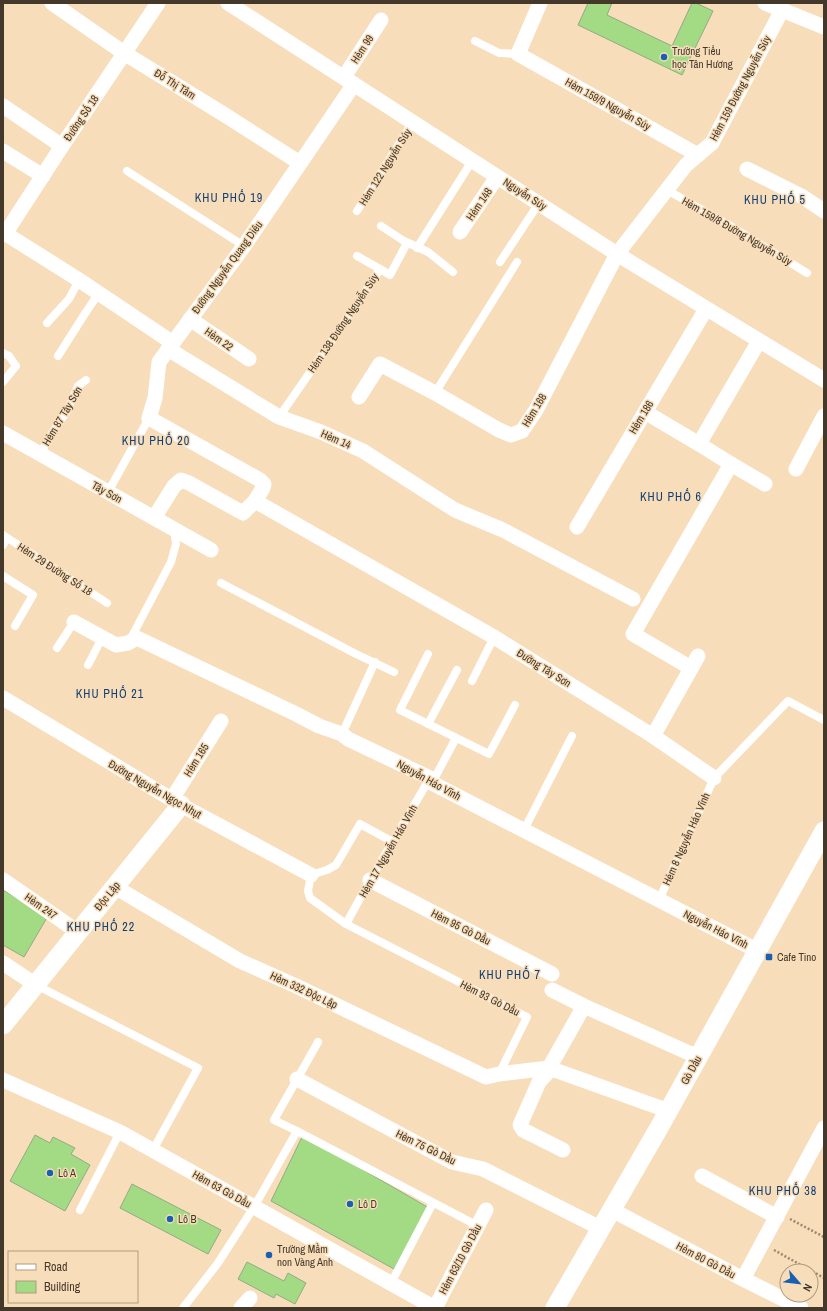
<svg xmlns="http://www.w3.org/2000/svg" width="827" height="1311" viewBox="0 0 827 1311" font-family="'Archivo Narrow',sans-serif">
  <rect width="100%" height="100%" fill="#f8ddba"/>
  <g fill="#a3da84" stroke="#93aa87">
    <path d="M 588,3 L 612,3 L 607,15 L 672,46 L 692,3 L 696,3 L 713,11 L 682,75 L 578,25 Z"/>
    <path d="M 3,890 L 48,916 L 24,957 L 3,945 Z"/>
    <path d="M 35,1135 L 50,1143 L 53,1137 L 75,1148 L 71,1154 L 90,1165 L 65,1211 L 10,1181 Z"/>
    <path d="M 303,1135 L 429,1208 L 394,1269 L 271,1201 Z"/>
    <path d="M 132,1184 L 221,1230 L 208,1254 L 120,1208 Z"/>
    <path d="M 247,1262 L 284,1281 L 288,1273 L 306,1283 L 295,1304 L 276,1294 L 274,1298 L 238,1279 Z"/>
  </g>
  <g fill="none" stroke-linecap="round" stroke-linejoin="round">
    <g stroke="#9b8870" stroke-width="2.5" stroke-dasharray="2 2" stroke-linecap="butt">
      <path d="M 790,1219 L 824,1237"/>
      <path d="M 774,1250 L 824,1278"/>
    </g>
    <g stroke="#fff" stroke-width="8">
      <path d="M 475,41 L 499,53 L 518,54"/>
      <path d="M 127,171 L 244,246"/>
      <path d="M 667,190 L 727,224 L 807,273"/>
      <path d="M 357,211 L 412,123"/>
      <path d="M 381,226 L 404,241 L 428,252 L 453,272"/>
      <path d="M 417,248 L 472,161"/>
      <path d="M 357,256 L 380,269"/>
      <path d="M 500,262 L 539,203"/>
      <path d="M 47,323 L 69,299 L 79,280"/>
      <path d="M 3,353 L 9,356 L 16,366 L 3,382"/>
      <path d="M 58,356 L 86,312 L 99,293"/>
      <path d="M 435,393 L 517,262"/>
      <path d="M 279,417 L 360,300 L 380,269 L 390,275 L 407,243"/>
      <path d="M 40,454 L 52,433 L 67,411 L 78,386 L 86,380"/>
      <path d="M 108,492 L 149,418"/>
      <path d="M 3,535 L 107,603"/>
      <path d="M 3,545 L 7,538"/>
      <path d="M 3,576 L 33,595 L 15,626"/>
      <path d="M 221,583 L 356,654 L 394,672"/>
      <path d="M 130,640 L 171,562 L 176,544 L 174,529"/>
      <path d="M 57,648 L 74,622"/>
      <path d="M 428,654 L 400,710 L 489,754 L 515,705"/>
      <path d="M 88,665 L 102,638"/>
      <path d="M 472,681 L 494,637"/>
      <path d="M 428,724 L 457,670"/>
      <path d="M 342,734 L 375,662"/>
      <path d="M 432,783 L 456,738"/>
      <path d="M 524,830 L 572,736"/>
      <path d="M 393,842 L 360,824 L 336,865 L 327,870 L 311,875 L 308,891 L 310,898 L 346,924 L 527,1017 L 499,1074"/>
      <path d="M 659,900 L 714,778 L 788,701 L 824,720"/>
      <path d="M 346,924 L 370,880 L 430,778"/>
      <path d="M 36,985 L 198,1068 L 153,1150"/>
      <path d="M 318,1042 L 274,1120 L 297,1131 L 478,1226"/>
      <path d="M 80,1210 L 120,1132"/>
      <path d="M 391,1283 L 433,1203"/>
      <path d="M 183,1308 L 218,1263 L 254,1207 L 297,1131"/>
    </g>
    <g stroke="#fff" stroke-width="15">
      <path d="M 52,3 L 124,53 L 225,115 L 300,163"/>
      <path d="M 228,3 L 617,254 L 824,380"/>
      <path d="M 540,3 L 518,54 L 698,155"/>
      <path d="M 765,3 L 824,27"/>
      <path d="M 344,77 L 381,20"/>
      <path d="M 3,106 L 62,146"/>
      <path d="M 3,151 L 43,176"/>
      <path d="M 747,169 L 803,197 L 824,211"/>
      <path d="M 3,232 L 79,280 L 173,343"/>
      <path d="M 460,232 L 497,177"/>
      <path d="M 5,234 L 62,146 L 158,3"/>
      <path d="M 190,319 L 249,359"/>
      <path d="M 168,349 L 279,417 L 321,432 L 363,451 L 455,510 L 503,530 L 633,599"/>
      <path d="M 359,397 L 380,364 L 435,393 L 499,430 L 511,435 L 522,431 L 536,410 L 617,254 L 686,165 L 712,143 L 782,10"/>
      <path d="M 645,412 L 699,444"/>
      <path d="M 3,433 L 211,550"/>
      <path d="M 731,464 L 765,484"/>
      <path d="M 796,469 L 824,416"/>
      <path d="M 255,501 L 263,488 L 264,484 L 260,480 L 149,418 L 155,398 L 159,362 L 244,246 L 354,84"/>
      <path d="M 154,518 L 174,486 L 181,480 L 189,483 L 243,513 L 255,501 L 494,637 L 653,736 L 714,778"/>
      <path d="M 577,527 L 706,309"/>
      <path d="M 74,622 L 116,645 L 128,643 L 137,638 L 296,714 L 319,726 L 342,734 L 348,739 L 430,778 L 432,783 L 758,951"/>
      <path d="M 691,668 L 633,634 L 731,464 L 699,444 L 759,341"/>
      <path d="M 3,698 L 181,805 L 311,875"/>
      <path d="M 653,736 L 698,656"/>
      <path d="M 172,799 L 221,721"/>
      <path d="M 3,880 L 78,932"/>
      <path d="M 370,880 L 552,974"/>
      <path d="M 115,887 L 240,961 L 294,985 L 486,1077 L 499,1074 L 549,1068 L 669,1111"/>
      <path d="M 3,963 L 36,985"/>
      <path d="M 552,990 L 584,1006 L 698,1057"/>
      <path d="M 549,1068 L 584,1006"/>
      <path d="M 551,1069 L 539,1082 L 520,1125 L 523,1130 L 563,1150"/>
      <path d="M 297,1079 L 452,1162 L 483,1169 L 602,1229"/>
      <path d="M 3,1080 L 120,1132 L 435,1308"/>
      <path d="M 702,1176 L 777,1217"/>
      <path d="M 612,1210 L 743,1279 L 801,1308"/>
      <path d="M 743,1279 L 824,1128"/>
      <path d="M 241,1308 L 250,1298"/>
      <path d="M 435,1308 L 486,1210"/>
    </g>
    <g stroke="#fff" stroke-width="19">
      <path d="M 3,1025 L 181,805"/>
      <path d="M 555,1308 L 660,1126 L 824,831"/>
    </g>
  </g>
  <g fill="#1961b0" stroke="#f8ddba" stroke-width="1.5">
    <circle cx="664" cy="57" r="4"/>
    <rect x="765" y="953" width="8" height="8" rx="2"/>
    <circle cx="50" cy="1173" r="4"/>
    <circle cx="350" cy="1204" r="4"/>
    <circle cx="170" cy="1219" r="4"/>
    <circle cx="269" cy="1255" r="4"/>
  </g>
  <g text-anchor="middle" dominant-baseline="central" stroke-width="3" stroke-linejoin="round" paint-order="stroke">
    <g font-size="11" fill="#43382a" stroke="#f8ddba">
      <text transform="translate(362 49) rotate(-57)">Hẻm 99</text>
      <text transform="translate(175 84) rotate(32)">Đỗ Thị Tâm</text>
      <text transform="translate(740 88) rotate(-62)">Hẻm 159 Đường Nguyễn Súy</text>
      <text transform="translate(608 104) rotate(29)">Hẻm 159/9 Nguyễn Súy</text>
      <text transform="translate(81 118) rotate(-56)">Đường Số 18</text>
      <text transform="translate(385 167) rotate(-58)">Hẻm 122 Nguyễn Súy</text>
      <text transform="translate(525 194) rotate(33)">Nguyễn Súy</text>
      <text transform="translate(479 204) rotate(-56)">Hẻm 148</text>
      <text transform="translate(737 231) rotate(30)">Hẻm 159/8 Đường Nguyễn Súy</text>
      <text transform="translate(227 267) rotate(-54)">Đường Nguyễn Quang Diêu</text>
      <text transform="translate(343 323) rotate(-56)">Hẻm 138 Đường Nguyễn Súy</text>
      <text transform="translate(219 339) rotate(35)">Hẻm 22</text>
      <text transform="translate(534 410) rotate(-59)">Hẻm 168</text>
      <text transform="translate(62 416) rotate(-59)">Hẻm 87 Tây Sơn</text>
      <text transform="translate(641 417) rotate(-59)">Hẻm 186</text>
      <text transform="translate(336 439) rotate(24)">Hẻm 14</text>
      <text transform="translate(107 492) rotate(29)">Tây Sơn</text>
      <text transform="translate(55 569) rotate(33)">Hẻm 29 Đường Số 18</text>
      <text transform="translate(544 668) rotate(32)">Đường Tây Sơn</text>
      <text transform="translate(196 760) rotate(-58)">Hẻm 165</text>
      <text transform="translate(429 780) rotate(29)">Nguyễn Háo Vĩnh</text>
      <text transform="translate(155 789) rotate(30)">Đường Nguyễn Ngọc Nhựt</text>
      <text transform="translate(686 839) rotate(-66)">Hẻm 8 Nguyễn Háo Vĩnh</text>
      <text transform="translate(388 851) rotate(-60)">Hẻm 17 Nguyễn Háo Vĩnh</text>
      <text transform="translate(107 896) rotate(-51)">Độc Lập</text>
      <text transform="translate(41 906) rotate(35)">Hẻm 247</text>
      <text transform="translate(461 927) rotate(27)">Hẻm 95 Gò Dầu</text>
      <text transform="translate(716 929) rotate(27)">Nguyễn Háo Vĩnh</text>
      <text transform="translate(304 990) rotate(25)">Hẻm 332 Độc Lập</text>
      <text transform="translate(490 998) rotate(27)">Hẻm 93 Gò Dầu</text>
      <text transform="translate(691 1070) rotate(-61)">Gò Dầu</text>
      <text transform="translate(426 1147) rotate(26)">Hẻm 75 Gò Dầu</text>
      <text transform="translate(222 1189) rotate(29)">Hẻm 63 Gò Dầu</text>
      <text transform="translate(460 1259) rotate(-62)">Hẻm 63/10 Gò Dầu</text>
      <text transform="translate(706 1260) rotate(28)">Hẻm 80 Gò Dầu</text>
    </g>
    <g font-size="11" fill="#43382a" stroke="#f8ddba" text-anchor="start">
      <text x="672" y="51">Trường Tiểu<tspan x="672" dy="13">học Tân Hương</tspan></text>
      <text x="777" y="957">Cafe Tino</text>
      <text x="58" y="1173">Lô A</text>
      <text x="358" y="1204">Lô D</text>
      <text x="178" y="1219">Lô B</text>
      <text x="277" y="1249">Trường Mầm<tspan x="277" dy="13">non Vàng Anh</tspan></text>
    </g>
    <g font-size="12" letter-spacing="1" fill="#123e71" stroke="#f8ddba">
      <text x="229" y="198">KHU PHỐ 19</text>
      <text x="775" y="200">KHU PHỐ 5</text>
      <text x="156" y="441">KHU PHỐ 20</text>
      <text x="671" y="497">KHU PHỐ 6</text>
      <text x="110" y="694">KHU PHỐ 21</text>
      <text x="101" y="927">KHU PHỐ 22</text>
      <text x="510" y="975">KHU PHỐ 7</text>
      <text x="783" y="1191">KHU PHỐ 38</text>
    </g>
  </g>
  <rect width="827" height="1311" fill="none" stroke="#43382a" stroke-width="8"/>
  <rect x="8" y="1251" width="130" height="52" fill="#f8ddba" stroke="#b09b80"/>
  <rect x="16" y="1264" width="20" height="6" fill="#ffffff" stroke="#b09b80"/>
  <text x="44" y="1271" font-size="12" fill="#43382a">Road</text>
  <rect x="16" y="1281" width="20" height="12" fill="#a3da84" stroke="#b09b80"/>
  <text x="44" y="1291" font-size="12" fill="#43382a">Building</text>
  <g transform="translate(799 1283) rotate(118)"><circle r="19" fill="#f8ddba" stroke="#b09b80"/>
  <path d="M0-3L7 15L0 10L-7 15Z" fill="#1961b0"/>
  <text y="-6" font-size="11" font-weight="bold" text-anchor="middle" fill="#43382a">N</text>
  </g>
</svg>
